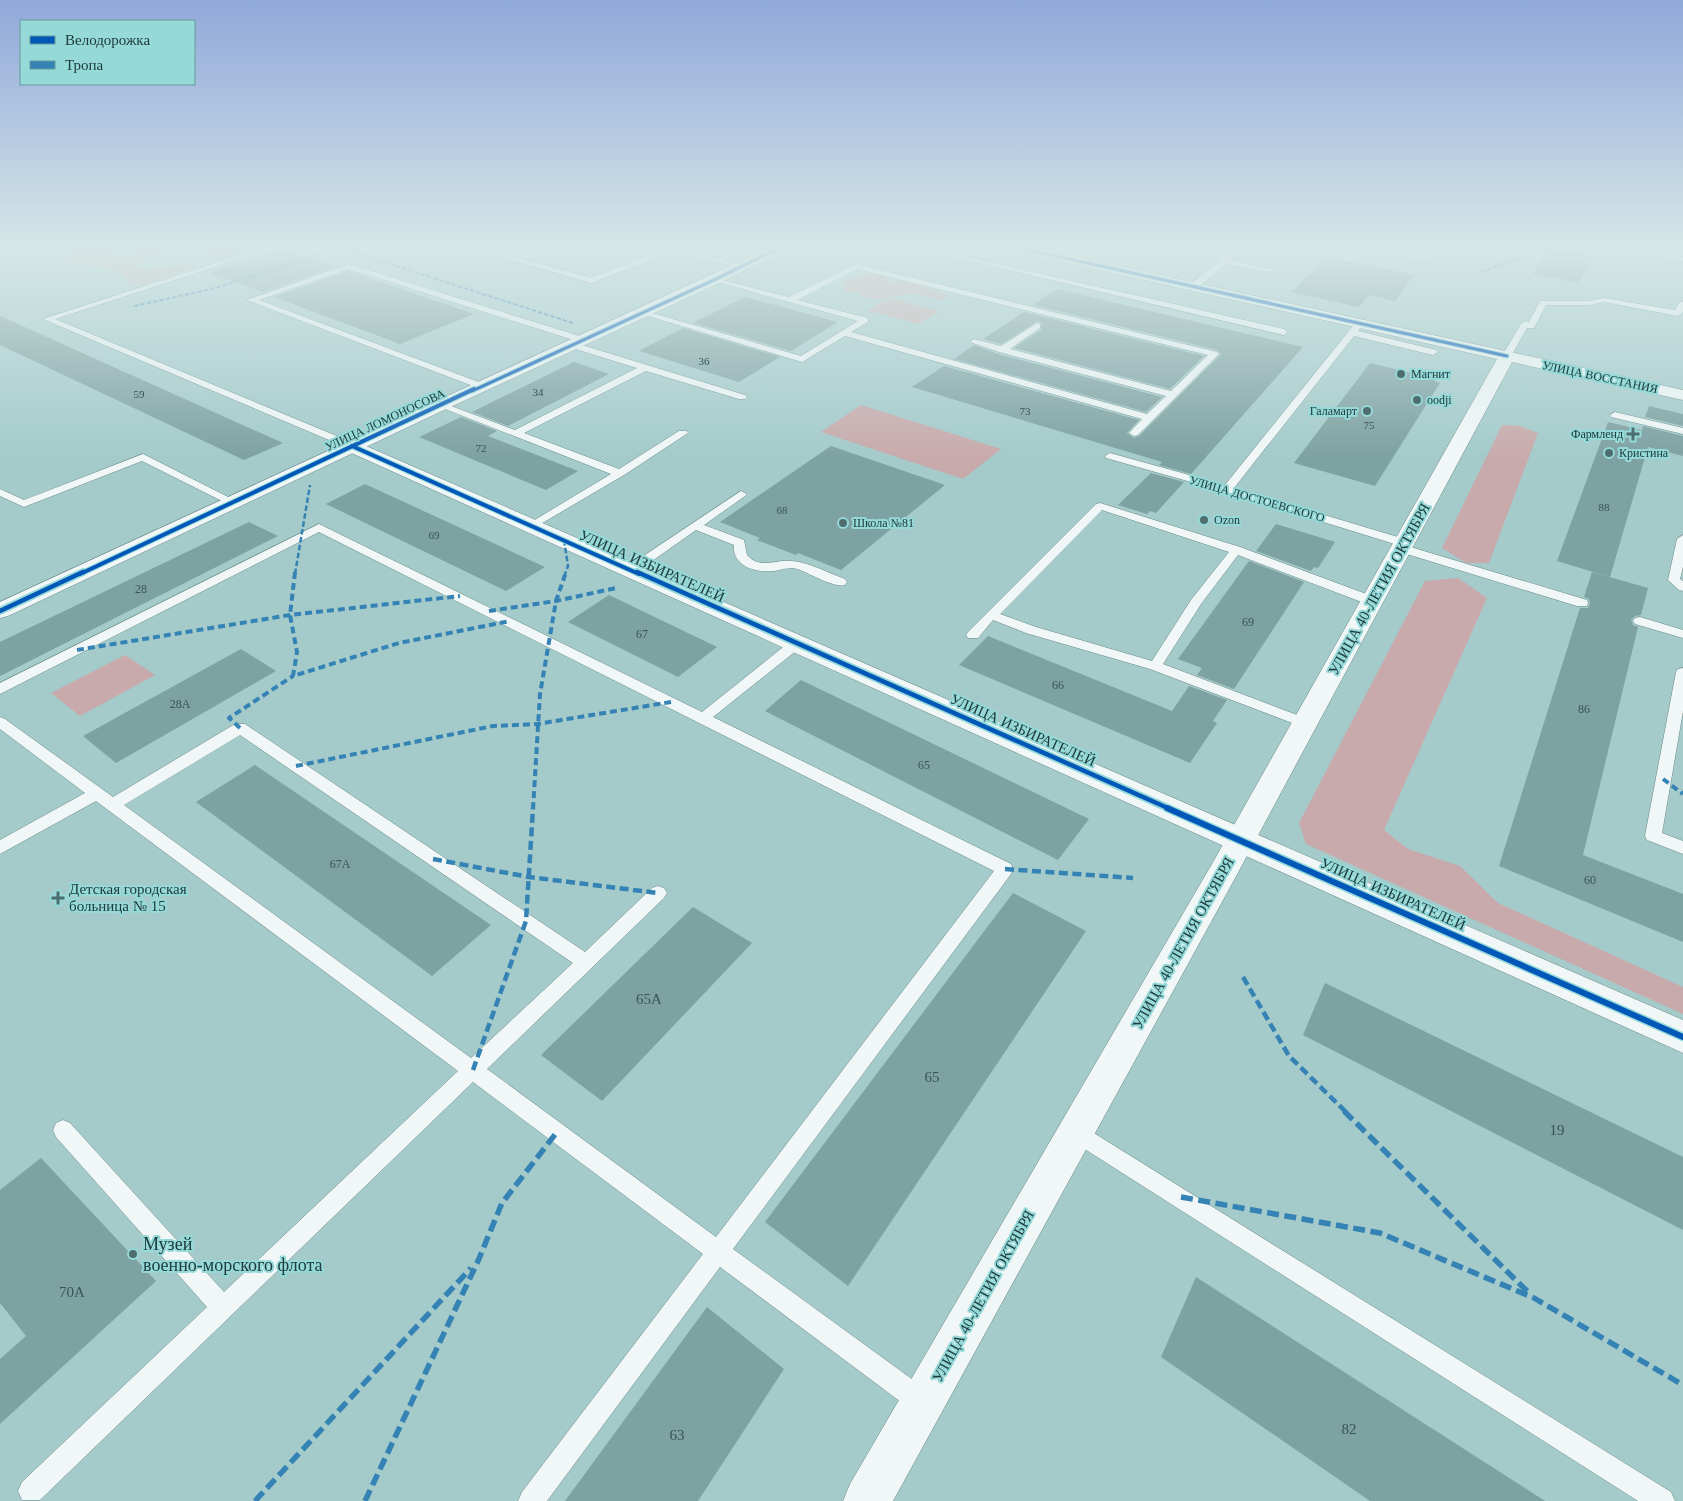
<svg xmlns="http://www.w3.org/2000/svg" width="1683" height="1501" viewBox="0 0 1683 1501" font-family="Georgia,serif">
  <rect width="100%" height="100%" fill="#a4caca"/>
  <g fill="#c8aaac">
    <path d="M 76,248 L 115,248 L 109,255 L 123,257 L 138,251 L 138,248 L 180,248 L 176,251 L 144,258 L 136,266 C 151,274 154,268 168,266 C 177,264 188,266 197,267 L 149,283 L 134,285 L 115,271 L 54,258 L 54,253 L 68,255 Z"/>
    <path d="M 205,248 L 260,248 L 214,259 L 203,255 Z"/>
    <path d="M 867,273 L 887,276 L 890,282 L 908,281 L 949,295 L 943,300 L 913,294 L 875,299 L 861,297 L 858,292 L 843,292 L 842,282 Z"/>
    <path d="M 889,298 L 939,311 L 918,324 L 867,310 Z"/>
    <path d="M 861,405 L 1001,449 L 963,479 L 821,432 Z"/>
    <path d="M 1502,425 L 1520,426 L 1538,433 L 1489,563 L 1466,563 L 1442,548 Z"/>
    <path d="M 1458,578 L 1487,598 L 1384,830 L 1408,849 L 1460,866 L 1498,903 L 1683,987 L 1683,1014 L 1306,844 L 1299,823 L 1425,581 Z"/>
    <path d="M 125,655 L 155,675 L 80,716 L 51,693 Z"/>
  </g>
  <g fill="#7ea1a1">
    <path d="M 1550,248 L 1593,256 L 1578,283 L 1533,274 Z"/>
    <path d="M 283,249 L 335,267 L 263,292 L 209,273 Z"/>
    <path d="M 1327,257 L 1343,260 L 1345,263 L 1352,262 L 1414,275 L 1395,301 L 1369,295 L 1359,307 L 1291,292 Z"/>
    <path d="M 348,271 L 427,298 L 474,314 L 400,344 L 274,297 Z"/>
    <path d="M 1057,289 L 1239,332 L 1303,347 L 1191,474 L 1159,465 L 1162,462 L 912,387 L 944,366 L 1139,420 L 1127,433 L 1134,438 L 1139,436 L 1221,354 L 1217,350 L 1033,305 Z"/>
    <path d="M 745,297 L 838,322 L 791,351 L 693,323 Z"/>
    <path d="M 1024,312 L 1204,356 L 1170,389 L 1014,348 L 1041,330 L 1042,323 L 1038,321 L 1001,344 L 983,339 Z"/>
    <path d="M 0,316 L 283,443 L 244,460 L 0,345 Z"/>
    <path d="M 683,328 L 780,357 L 739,382 L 639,351 Z"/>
    <path d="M 974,345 L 998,354 L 1162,397 L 1146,412 L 954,359 Z"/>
    <path d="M 574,362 L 609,374 L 508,426 L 472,412 Z"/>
    <path d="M 1370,363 L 1424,376 L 1440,383 L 1375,486 L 1294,463 Z"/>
    <path d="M 1649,406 L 1683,414 L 1683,426 L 1645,417 Z"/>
    <path d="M 461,417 L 497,431 L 488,436 L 578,471 L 546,490 L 419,437 Z"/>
    <path d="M 1608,422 L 1642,430 L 1643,426 L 1683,436 L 1683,456 L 1648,447 L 1610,577 L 1557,561 Z"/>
    <path d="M 831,446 L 945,485 L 841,570 L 798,553 L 796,555 L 757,540 L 760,538 L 720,522 Z"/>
    <path d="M 1151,473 L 1184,482 L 1156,513 L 1150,511 L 1147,514 L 1118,505 Z"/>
    <path d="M 365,484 L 545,567 L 506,591 L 326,504 Z"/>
    <path d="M 249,522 L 278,536 L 0,676 L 0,642 Z"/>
    <path d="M 1276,524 L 1335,542 L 1318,568 L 1314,567 L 1311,571 L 1256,551 Z"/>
    <path d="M 1249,561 L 1304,582 L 1234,689 L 1197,675 L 1202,668 L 1178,659 Z"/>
    <path d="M 1592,572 L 1648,588 L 1641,615 L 1635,616 L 1631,620 L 1633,625 L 1638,627 L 1583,855 L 1683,894 L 1683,942 L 1499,866 L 1580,608 L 1588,608 L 1590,604 L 1589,599 L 1584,597 Z"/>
    <path d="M 609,595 L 717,647 L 678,677 L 568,622 Z"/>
    <path d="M 988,636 L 1172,711 L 1189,686 L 1227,700 L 1213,721 L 1217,723 L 1190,763 L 959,665 Z"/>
    <path d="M 241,649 L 276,671 L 116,763 L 83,736 Z"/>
    <path d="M 801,680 L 1089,819 L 1058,860 L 765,711 Z"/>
    <path d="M 255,765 L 491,925 L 432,976 L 196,802 Z"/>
    <path d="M 1013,893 L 1086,931 L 848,1286 L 765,1222 Z"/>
    <path d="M 693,907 L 752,943 L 602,1101 L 541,1055 Z"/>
    <path d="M 1325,983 L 1683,1157 L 1683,1230 L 1303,1035 Z"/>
    <path d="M 41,1158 L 156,1281 L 0,1424 L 0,1359 L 26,1336 L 0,1303 L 0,1190 Z"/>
    <path d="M 1196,1277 L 1545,1501 L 1370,1501 L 1161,1357 Z"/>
    <path d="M 707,1307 L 784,1369 L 698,1501 L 565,1501 Z"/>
  </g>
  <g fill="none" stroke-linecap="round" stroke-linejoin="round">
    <g stroke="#6b8a8a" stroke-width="1">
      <g id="lane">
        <path d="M 262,248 L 273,248 L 55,319 L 356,444 L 357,446 L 356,448 L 348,448 L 43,319 Z"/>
        <path d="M 472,248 L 483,248 L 591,278 L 667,249 L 667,248 L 678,248 L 746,266 L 742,268 L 675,251 L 591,283 Z"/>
        <path d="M 915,248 L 927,248 L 1284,329 L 1288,332 L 1284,335 Z"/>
        <path d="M 1236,248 L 1244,248 L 1230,260 L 1273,270 L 1269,272 L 1226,264 L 1197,288 L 1191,288 L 1191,284 Z"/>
        <path d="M 1359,248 L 1376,248 L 1424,256 L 1431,248 L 1439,248 L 1426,261 L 1365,250 L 1351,261 L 1345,261 L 1345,257 Z"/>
        <path d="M 1614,248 L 1629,248 L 1683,257 L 1683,261 Z"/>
        <path d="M 349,264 L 586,338 L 587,340 L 583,343 L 580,342 L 349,269 L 259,300 L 484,384 L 486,386 L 481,389 L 247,300 Z"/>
        <path d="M 856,264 L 1217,352 L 1219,354 L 1138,435 L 1134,436 L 1129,433 L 1142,419 L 845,336 L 802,362 L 638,313 L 645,311 L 801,356 L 858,321 L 710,280 L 714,278 L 789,297 ZM 857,269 L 1208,355 L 1171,391 L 1010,349 L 1040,328 L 1040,324 L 1037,323 L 1001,346 L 974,339 L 970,342 L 999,352 L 1166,396 L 1147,414 L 851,332 L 868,322 L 868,318 L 797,300 Z"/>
        <path d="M 1604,298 L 1675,310 L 1680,302 L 1683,302 L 1683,312 L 1678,316 L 1604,302 L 1589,305 L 1546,305 L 1534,328 L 1527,328 L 1510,358 L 1504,358 L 1502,356 L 1521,324 L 1525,321 L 1529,322 L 1540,301 L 1589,301 Z"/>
        <path d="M 1360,320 L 1364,323 L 1358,331 L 1436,350 L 1438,352 L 1433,355 L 1354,336 L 1234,488 L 1408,540 L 1410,543 L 1407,546 L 1587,600 L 1588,603 L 1587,606 L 1577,606 L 1397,551 L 1395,548 L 1398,545 L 1223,491 L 1106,458 L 1105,456 L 1110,453 L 1225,485 L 1357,321 Z"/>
        <path d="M 572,342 L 745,395 L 747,397 L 745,399 L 739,399 L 646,371 L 524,433 L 619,469 L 679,431 L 687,431 L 688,433 L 624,475 L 532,529 L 528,528 L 526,526 L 528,524 L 611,474 L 435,405 L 440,402 L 443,403 L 515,430 L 637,368 L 569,347 L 569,343 Z"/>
        <path d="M 1615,412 L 1683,428 L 1683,434 L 1611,417 L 1610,415 Z"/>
        <path d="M 143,454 L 238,502 L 232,505 L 228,504 L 142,461 L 24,507 L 0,496 L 0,489 L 24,500 Z"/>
        <path d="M 741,491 L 747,494 L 745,496 L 704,525 L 744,540 L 747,555 C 760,570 776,559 792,561 C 811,563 828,573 845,579 L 847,582 L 845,585 C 833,588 810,573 797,569 C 789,566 782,570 774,571 C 756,573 732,566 734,545 L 696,530 L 635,573 L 627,573 L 625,570 L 627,567 Z"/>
        <path d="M 1100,503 L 1240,547 L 1377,598 L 1378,601 L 1377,604 L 1367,604 L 1238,555 L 1201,604 L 1163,664 L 1310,720 L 1312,723 L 1310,726 L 1300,726 L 1150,669 L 1026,633 L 993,620 L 978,638 L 968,638 L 966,635 L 968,632 L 1096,504 ZM 1102,510 L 1229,552 L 1191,600 L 1152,661 L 1036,627 L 1000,614 Z"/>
        <path d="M 319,524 L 702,712 L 792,640 L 802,640 L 804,643 L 802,646 L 713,717 L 1011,864 L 1013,869 L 1011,874 L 733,1249 L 931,1393 L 934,1402 L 931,1411 L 922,1414 L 913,1411 L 720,1267 L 547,1501 L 518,1501 L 522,1492 L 703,1254 L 473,1082 L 40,1500 L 22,1500 L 18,1491 L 22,1482 L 207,1307 L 56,1137 L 53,1130 L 56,1123 L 63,1120 L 70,1123 L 224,1292 L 458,1071 L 96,801 L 0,854 L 0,840 L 85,793 L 0,729 L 0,717 L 5,719 L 113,797 L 235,724 L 245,724 L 585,952 L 652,888 L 658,886 L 664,888 L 667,893 L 664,898 L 487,1069 L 716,1237 L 994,871 L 319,532 L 0,694 L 0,683 ZM 240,735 L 573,963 L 471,1058 L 124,805 Z"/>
        <path d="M 1683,535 L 1683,567 L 1680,579 L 1683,581 L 1683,591 L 1679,590 L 1668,580 L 1677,539 Z"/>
        <path d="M 1640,617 L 1683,630 L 1683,638 L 1635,624 L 1633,621 L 1635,618 Z"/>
        <path d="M 1683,668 L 1683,711 L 1662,833 L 1683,841 L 1683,854 L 1647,840 L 1645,836 L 1676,672 L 1678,669 Z"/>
        <path d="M 1076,1122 L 1671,1492 L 1675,1501 L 1638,1501 L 1069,1139 L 1066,1132 L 1069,1125 Z"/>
      </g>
    </g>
    <g stroke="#6b8a8a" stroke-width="1">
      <path id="street" d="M 352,440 L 1683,1020 L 1683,1053 L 345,450 L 342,446 L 345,442 Z"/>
    </g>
    <g stroke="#6b8a8a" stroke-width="1">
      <g id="secondary">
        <path d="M 769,248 L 786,248 L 784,251 L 719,283 L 446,409 L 8,616 L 0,618 L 0,602 Z"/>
        <path d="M 1013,248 L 1037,248 L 1683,390 L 1683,400 L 1512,362 L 1234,880 L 893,1501 L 843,1501 L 850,1484 L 1212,864 L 1497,359 L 1020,252 Z"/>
      </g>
    </g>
    <use href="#lane" fill="#f1f7f7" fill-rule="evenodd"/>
    <use href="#street" fill="#f1f7f7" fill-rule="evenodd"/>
    <use href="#secondary" fill="#f1f7f7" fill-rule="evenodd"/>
    <g stroke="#3483b4" stroke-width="2" stroke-dasharray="4.5 2" stroke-linecap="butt">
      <path d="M 340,248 L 573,323"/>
      <path d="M 1481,272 L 1548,248"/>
      <path d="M 134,306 L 212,289 L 341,248"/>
    </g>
    <g stroke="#3483b4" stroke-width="2.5" stroke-dasharray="5.5 2.5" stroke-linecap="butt">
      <path d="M 564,540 L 568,566 L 565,574"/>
      <path d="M 295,574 L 310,485"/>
    </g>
    <g stroke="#3483b4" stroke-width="4" stroke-dasharray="7 4" stroke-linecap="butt">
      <path d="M 295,572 L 290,615 L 297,652 L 293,676 L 399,643 L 510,621"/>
      <path d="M 489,611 L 556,601 L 616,588"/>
      <path d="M 77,650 L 290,615 L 460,596"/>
      <path d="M 240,728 L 229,718 L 293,676"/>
      <path d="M 296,766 L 493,726 L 537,724 L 671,702"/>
      <path d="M 1663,779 L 1683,794"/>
      <path d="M 533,809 L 540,694 L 556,601 L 566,572"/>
    </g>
    <g stroke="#3483b4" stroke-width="4.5" stroke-dasharray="9 4.5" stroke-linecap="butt">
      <path d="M 433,859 L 529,877 L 658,893"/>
      <path d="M 1005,869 L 1133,878"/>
      <path d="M 1243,977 L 1289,1056 L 1346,1112"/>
      <path d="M 473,1070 L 526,921 L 533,808"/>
    </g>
    <g stroke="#3483b4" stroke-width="5.5" stroke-dasharray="12 5.5" stroke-linecap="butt">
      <path d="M 1344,1111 L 1530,1294"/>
      <path d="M 1181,1197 L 1380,1233 L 1534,1298 L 1683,1385"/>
      <path d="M 255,1501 L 471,1268"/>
      <path d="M 365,1501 L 478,1261 L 502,1203 L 557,1132"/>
    </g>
    <g stroke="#95d9d9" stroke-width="5">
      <g id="cycleway-far3">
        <path d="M 1020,248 L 1507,356"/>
        <path d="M 472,391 L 714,280 L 779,248"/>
      </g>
    </g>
    <g stroke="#95d9d9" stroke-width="6">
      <g id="cycleway-far2">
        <path d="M 352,446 L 639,574"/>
        <path d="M 80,574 L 474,389"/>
      </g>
    </g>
    <g stroke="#95d9d9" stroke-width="8">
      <g id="cycleway-far1">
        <path d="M 637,572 L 1170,809"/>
        <path d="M 0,611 L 83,572"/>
      </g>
    </g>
    <g stroke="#95d9d9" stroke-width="9">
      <path id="cycleway" d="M 1167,808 L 1683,1037"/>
    </g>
    <use href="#cycleway-far3" stroke="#0057b8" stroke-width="3"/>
    <use href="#cycleway-far2" stroke="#0057b8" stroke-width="4"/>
    <use href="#cycleway-far1" stroke="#0057b8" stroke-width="4.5"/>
    <use href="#cycleway" stroke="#0057b8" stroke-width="6"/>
  </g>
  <linearGradient id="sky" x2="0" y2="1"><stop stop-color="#90a8da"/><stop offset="0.54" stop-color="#d6e7e7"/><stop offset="1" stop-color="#d6e7e7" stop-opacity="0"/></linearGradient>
  <rect width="1683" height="458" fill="url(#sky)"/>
  <g fill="#4e6e6e" stroke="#95d9d9" stroke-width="2">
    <circle cx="1401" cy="374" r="5"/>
    <circle cx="1417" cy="400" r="5"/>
    <circle cx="1367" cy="411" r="5"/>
    <path d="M1630.5 426.5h5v5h5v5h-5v5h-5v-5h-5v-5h5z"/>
    <circle cx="1609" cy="453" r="5"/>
    <circle cx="1204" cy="520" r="5"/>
    <circle cx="843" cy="523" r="5"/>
    <path d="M55.5 890.5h5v5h5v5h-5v5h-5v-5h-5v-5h5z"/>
    <circle cx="133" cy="1254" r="5"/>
  </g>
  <g text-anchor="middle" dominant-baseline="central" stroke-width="4" stroke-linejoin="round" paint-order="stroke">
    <g font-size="11" fill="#385555">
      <text x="704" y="361">36</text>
      <text x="538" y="392">34</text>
      <text x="139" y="394">59</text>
      <text x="1025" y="411">73</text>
      <text x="1369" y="425">75</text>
      <text x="481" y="448">72</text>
      <text x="1604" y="507">88</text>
      <text x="782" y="510">68</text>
      <text x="434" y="535">69</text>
    </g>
    <g font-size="12" fill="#203c3c" stroke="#95d9d9" text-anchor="start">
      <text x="1411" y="374">Магнит</text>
      <text x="1427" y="400">oodji</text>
      <text x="1357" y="411" text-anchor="end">Галамарт</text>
      <text x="1623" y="434" text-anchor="end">Фармленд</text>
      <text x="1619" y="453">Кристина</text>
      <text x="1214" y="520">Ozon</text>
      <text x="853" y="523">Школа №81</text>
    </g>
    <g font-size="12" fill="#203c3c" stroke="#95d9d9">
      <text transform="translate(1600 377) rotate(12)">УЛИЦА ВОССТАНИЯ</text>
      <text transform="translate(385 420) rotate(-25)">УЛИЦА ЛОМОНОСОВА</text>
      <text transform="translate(1257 499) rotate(16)">УЛИЦА ДОСТОЕВСКОГО</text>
    </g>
    <g font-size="12" fill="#385555">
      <text x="141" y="589">28</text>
      <text x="1248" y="622">69</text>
      <text x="642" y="634">67</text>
      <text x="1058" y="685">66</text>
      <text x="180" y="704">28А</text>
      <text x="1584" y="709">86</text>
      <text x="924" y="765">65</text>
      <text x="340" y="864">67А</text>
      <text x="1590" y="880">60</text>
    </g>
    <g font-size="15" fill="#203c3c" stroke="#95d9d9">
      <text transform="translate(652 566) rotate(24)">УЛИЦА ИЗБИРАТЕЛЕЙ</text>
      <text transform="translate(1379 589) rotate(-61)">УЛИЦА 40-ЛЕТИЯ ОКТЯБРЯ</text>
      <text transform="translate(1023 730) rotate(24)">УЛИЦА ИЗБИРАТЕЛЕЙ</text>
      <text transform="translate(1393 894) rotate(24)">УЛИЦА ИЗБИРАТЕЛЕЙ</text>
      <text transform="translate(1183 943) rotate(-61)">УЛИЦА 40-ЛЕТИЯ ОКТЯБРЯ</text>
      <text transform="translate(983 1296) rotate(-61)">УЛИЦА 40-ЛЕТИЯ ОКТЯБРЯ</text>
    </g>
    <g font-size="15" fill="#203c3c" stroke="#95d9d9" text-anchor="start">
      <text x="69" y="889">Детская городская<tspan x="69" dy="17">больница № 15</tspan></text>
    </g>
    <g font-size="15" fill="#385555">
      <text x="649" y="999">65А</text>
      <text x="932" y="1077">65</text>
      <text x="1557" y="1130">19</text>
      <text x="72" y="1292">70А</text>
      <text x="1349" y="1429">82</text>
      <text x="677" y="1435">63</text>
    </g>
    <g font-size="18" fill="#203c3c" stroke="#95d9d9" text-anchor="start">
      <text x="143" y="1244">Музей<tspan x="143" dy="21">военно-морского флота</tspan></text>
    </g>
  </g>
  <rect x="20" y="20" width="175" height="65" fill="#95d9d9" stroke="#669a9a"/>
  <rect x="30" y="36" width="25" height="8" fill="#0057b8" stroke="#669a9a"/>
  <text x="65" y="45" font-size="15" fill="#203c3c">Велодорожка</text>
  <rect x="30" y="61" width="25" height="8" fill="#3483b4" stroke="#669a9a"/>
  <text x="65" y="70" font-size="15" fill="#203c3c">Тропа</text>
</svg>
